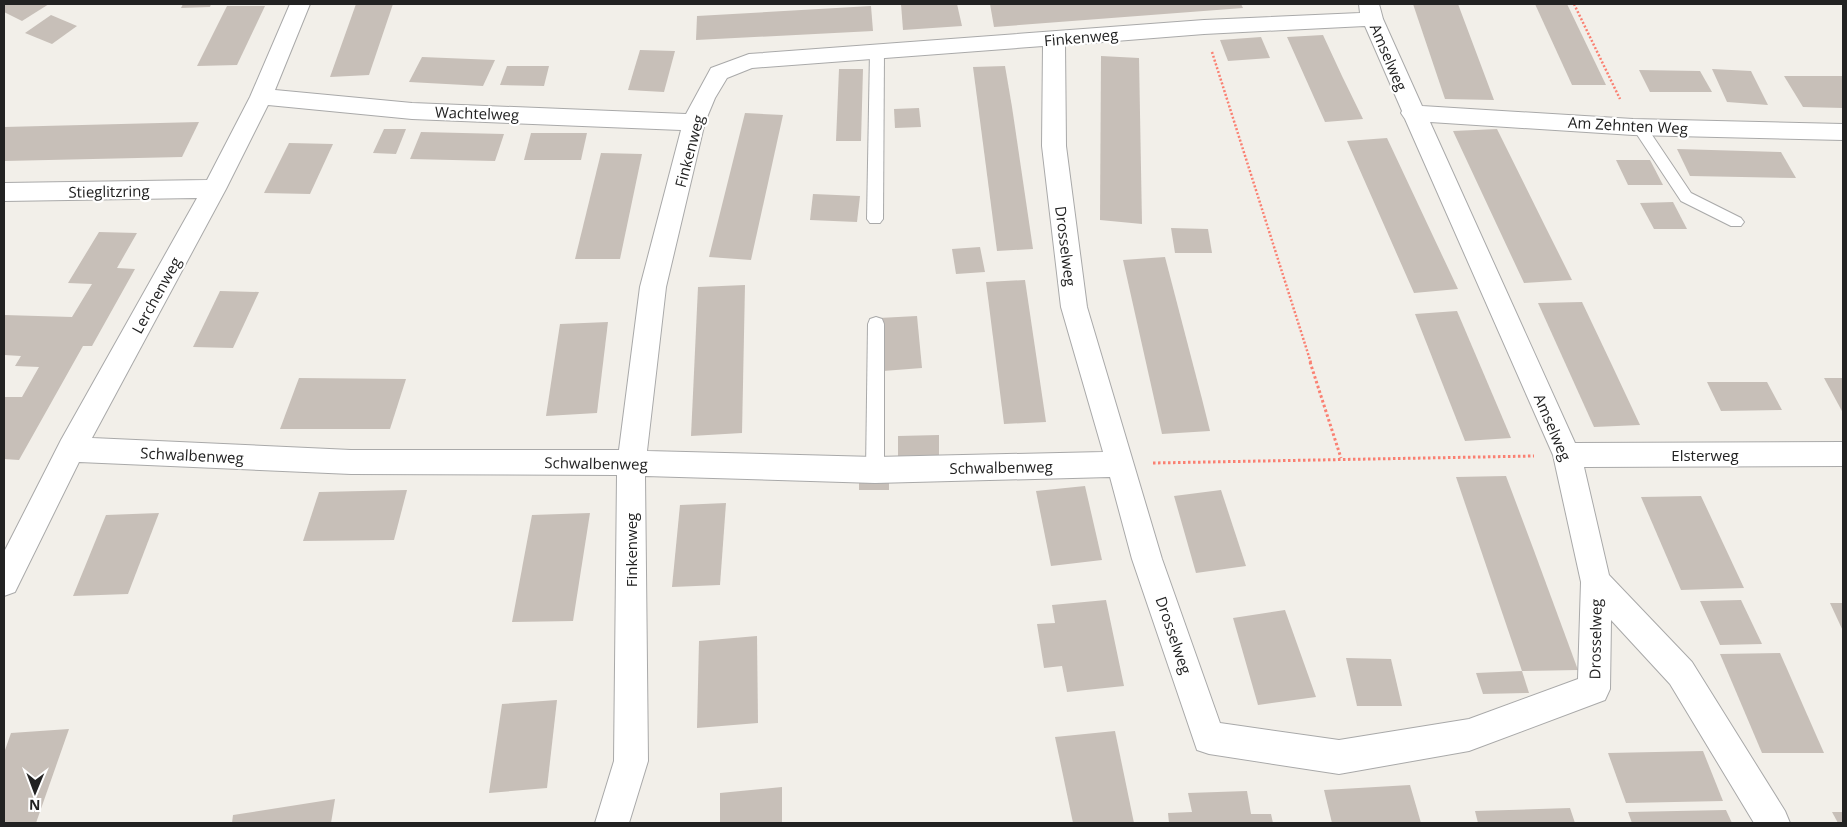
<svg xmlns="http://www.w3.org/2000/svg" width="1847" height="827" viewBox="0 0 1847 827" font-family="'Open Sans',sans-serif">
  <rect width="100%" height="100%" fill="#f2efe9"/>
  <g fill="#c7bfb8">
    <path d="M 5,4 L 49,4 L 22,21 L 4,12 Z"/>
    <path d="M 183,4 L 211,4 L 210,7 L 181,8 Z"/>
    <path d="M 356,4 L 393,4 L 369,75 L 330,77 Z"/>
    <path d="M 901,4 L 957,4 L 962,26 L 903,30 Z"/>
    <path d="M 990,4 L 1241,4 L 1243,8 L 994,27 Z"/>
    <path d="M 1413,4 L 1458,4 L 1494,100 L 1445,99 Z"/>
    <path d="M 1535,4 L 1567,4 L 1606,85 L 1572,85 Z"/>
    <path d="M 227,6 L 265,6 L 237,65 L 197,66 Z"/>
    <path d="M 871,6 L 873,31 L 696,40 L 697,16 Z"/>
    <path d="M 51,15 L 77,26 L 52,44 L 25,33 Z"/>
    <path d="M 1323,35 L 1342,76 L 1363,119 L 1325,122 L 1287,37 Z"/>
    <path d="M 1261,37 L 1270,58 L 1228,61 L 1220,40 Z"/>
    <path d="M 640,50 L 675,51 L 664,92 L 628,90 Z"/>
    <path d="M 1101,56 L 1139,58 L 1142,224 L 1100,220 Z"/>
    <path d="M 422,57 L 495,60 L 483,86 L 409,82 Z"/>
    <path d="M 507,66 L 549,66 L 544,86 L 500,85 Z"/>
    <path d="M 1005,66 L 1012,107 L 1033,249 L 997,251 L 973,67 Z"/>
    <path d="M 839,69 L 863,69 L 861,141 L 836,141 Z"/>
    <path d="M 1712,69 L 1751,71 L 1768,105 L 1727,102 Z"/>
    <path d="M 1639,70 L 1700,71 L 1712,92 L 1650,92 Z"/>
    <path d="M 1784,76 L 1843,76 L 1843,108 L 1803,107 Z"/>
    <path d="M 919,108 L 921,127 L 895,128 L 894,109 Z"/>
    <path d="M 745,113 L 783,115 L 751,260 L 709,257 Z"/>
    <path d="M 199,122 L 182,157 L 4,161 L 4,127 Z"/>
    <path d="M 384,129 L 406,129 L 396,154 L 373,153 Z"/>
    <path d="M 1497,129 L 1545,226 L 1572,280 L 1524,283 L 1453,131 Z"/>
    <path d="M 421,132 L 504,134 L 495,161 L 410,159 Z"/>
    <path d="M 531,133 L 587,133 L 581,160 L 524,160 Z"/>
    <path d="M 1387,138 L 1433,236 L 1458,289 L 1414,293 L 1347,141 Z"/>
    <path d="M 289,143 L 333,144 L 310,194 L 264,193 Z"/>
    <path d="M 1677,149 L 1781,152 L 1796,178 L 1690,176 Z"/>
    <path d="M 601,153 L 642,154 L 620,259 L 575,259 Z"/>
    <path d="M 1616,160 L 1650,160 L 1663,185 L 1628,185 Z"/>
    <path d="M 813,194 L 860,196 L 857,222 L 810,220 Z"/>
    <path d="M 1673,202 L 1687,229 L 1654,229 L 1640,203 Z"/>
    <path d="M 1171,228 L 1208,229 L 1212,253 L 1175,253 Z"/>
    <path d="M 99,232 L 137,233 L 117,268 L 135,269 L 92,346 L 83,346 L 19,460 L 4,459 L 4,397 L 22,397 L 39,367 L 15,366 L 21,356 L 4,355 L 4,315 L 72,317 L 92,284 L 68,283 Z"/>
    <path d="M 980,247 L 985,272 L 956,274 L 952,249 Z"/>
    <path d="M 1165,257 L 1202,399 L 1210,431 L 1162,434 L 1123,260 Z"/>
    <path d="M 1025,280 L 1046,422 L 1004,424 L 986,282 Z"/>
    <path d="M 745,285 L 742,433 L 691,436 L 698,287 Z"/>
    <path d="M 220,291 L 259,292 L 233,348 L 193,347 Z"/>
    <path d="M 1582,302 L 1610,361 L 1640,425 L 1594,427 L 1538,303 Z"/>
    <path d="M 1457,311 L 1497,405 L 1511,438 L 1465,441 L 1415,314 Z"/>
    <path d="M 917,316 L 922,368 L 883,371 L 879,318 Z"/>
    <path d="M 608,322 L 597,413 L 546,416 L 560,324 Z"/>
    <path d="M 299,378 L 406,379 L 390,429 L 280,429 Z"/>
    <path d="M 1824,378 L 1843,378 L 1843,413 Z"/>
    <path d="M 1707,382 L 1767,382 L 1782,410 L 1721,411 Z"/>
    <path d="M 939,435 L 939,455 L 898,456 L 898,436 Z"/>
    <rect x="859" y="475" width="30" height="15"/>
    <path d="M 1506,476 L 1533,548 L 1578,670 L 1522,671 L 1456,477 Z"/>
    <path d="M 1085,486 L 1102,560 L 1051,566 L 1036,491 Z"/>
    <path d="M 407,490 L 394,540 L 303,541 L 319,492 Z"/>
    <path d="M 1221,490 L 1246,566 L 1196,573 L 1174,496 Z"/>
    <path d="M 1701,496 L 1744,588 L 1681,590 L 1641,497 Z"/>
    <path d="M 726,503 L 720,585 L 672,587 L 680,505 Z"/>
    <path d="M 159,513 L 128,594 L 73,596 L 106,515 Z"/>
    <path d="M 590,513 L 573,621 L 512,622 L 532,515 Z"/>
    <path d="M 1106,600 L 1124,686 L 1067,692 L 1062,666 L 1044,668 L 1037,624 L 1055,623 L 1052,605 Z"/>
    <path d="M 1741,600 L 1762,644 L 1720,645 L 1700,601 Z"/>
    <path d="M 1830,603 L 1843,603 L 1843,631 Z"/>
    <path d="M 1285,610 L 1316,697 L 1258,705 L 1233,618 Z"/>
    <path d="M 757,636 L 758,723 L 697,728 L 699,641 Z"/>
    <path d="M 1780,653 L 1824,753 L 1762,753 L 1720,654 Z"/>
    <path d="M 1346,658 L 1391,659 L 1402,706 L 1357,706 Z"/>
    <path d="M 1522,671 L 1529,693 L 1483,694 L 1476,673 Z"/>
    <path d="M 557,700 L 547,788 L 489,793 L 502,704 Z"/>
    <path d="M 69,729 L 36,823 L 4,823 L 4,753 L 11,733 Z"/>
    <path d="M 1115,731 L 1134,823 L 1073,823 L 1055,737 Z"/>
    <path d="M 1703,751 L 1723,801 L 1626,803 L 1608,753 Z"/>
    <path d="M 1410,785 L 1421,823 L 1332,823 L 1324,790 Z"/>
    <path d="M 782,787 L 782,823 L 720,823 L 720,793 Z"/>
    <path d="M 1247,791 L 1251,814 L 1271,814 L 1273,823 L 1169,823 L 1168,813 L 1192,812 L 1188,793 Z"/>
    <path d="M 335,799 L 331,823 L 232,823 L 233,815 Z"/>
    <path d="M 1570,808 L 1575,823 L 1478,823 L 1475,811 Z"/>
    <path d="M 1726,810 L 1732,823 L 1632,823 L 1628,812 Z"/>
    <path d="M 1832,812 L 1843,812 L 1843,823 L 1838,823 Z"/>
  </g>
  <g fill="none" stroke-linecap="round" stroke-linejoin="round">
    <g stroke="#a9a9a9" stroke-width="2">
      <g id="lane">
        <path d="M 877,46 L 884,51 L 883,219 L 880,223 L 870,223 L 867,219 L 870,51 Z"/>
        <path d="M 1639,122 L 1644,123 L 1691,193 L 1741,218 L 1744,222 L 1741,226 L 1731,226 L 1681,201 L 1632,127 Z"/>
        <path d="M 876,317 L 882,319 L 884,324 L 884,470 L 881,476 L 875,478 L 869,476 L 866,470 L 868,324 L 870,319 Z"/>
      </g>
    </g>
    <g stroke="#a9a9a9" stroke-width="2">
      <path id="street" d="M 290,4 L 310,4 L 275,90 L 412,103 L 686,114 L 711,68 L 749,54 L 1204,20 L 1360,13 L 1359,4 L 1379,4 L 1383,19 L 1422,106 L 1633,119 L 1843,124 L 1843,140 L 1633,135 L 1430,122 L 1575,443 L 1843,442 L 1843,466 L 1584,467 L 1609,575 L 1692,662 L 1785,811 L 1790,823 L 1754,823 L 1670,684 L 1611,620 L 1610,689 L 1605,700 L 1469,751 L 1339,774 L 1209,754 L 1197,750 L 1132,559 L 1110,477 L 875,483 L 645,476 L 648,761 L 629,823 L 595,823 L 614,761 L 617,475 L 351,474 L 79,462 L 15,592 L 4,596 L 4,552 L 61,440 L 197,198 L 4,201 L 4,183 L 207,180 L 250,97 ZM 1365,26 L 1402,111 L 1401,113 L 1405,119 L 1553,455 L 1581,582 L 1578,679 L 1469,719 L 1339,740 L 1220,723 L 1162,559 L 1087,307 L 1066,146 L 1065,45 L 1204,34 ZM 1043,46 L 1042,146 L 1061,307 L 1103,452 L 875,457 L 647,451 L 666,287 L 705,122 L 715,98 L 727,78 L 752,68 ZM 268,105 L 412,119 L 681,130 L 640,287 L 619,450 L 351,450 L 92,438 L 226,189 Z"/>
    </g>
    <g stroke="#fa8072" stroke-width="2.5" stroke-dasharray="2 2" stroke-linecap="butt">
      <path d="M 1574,4 L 1620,99"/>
      <path d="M 1212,52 L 1311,363"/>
    </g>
    <g stroke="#fa8072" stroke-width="3" stroke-dasharray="2.5 2.5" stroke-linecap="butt">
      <path d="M 1310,362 L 1341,458"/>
      <path d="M 1153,463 L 1534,456"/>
    </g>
    <use href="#lane" fill="#fff" fill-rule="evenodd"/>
    <use href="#street" fill="#fff" fill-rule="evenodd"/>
  </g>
  <g text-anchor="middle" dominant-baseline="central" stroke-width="4.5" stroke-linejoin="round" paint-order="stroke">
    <g font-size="15" fill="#222" stroke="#fff">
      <text transform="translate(1081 37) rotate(-5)">Finkenweg</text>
      <text transform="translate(1389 57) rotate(67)">Amselweg</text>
      <text transform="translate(477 113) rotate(2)">Wachtelweg</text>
      <text transform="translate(1628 125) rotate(3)">Am Zehnten Weg</text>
      <text transform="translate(689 151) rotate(-75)">Finkenweg</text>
      <text transform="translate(109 191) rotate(-1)">Stieglitzring</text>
      <text transform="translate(1066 246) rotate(83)">Drosselweg</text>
      <text transform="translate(156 295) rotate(-61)">Lerchenweg</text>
      <text transform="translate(1553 427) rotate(67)">Amselweg</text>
      <text transform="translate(192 455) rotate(3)">Schwalbenweg</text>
      <text x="1705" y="455">Elsterweg</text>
      <text transform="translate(596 463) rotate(1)">Schwalbenweg</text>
      <text transform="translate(1001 467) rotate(-1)">Schwalbenweg</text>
      <text transform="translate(631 550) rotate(-90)">Finkenweg</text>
      <text transform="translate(1174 635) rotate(71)">Drosselweg</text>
      <text transform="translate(1595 639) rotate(-89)">Drosselweg</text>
    </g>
  </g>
  <rect width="1847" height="827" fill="none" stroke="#222222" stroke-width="10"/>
  <g transform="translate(35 792) rotate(181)" stroke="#ffffff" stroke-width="4" paint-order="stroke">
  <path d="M0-4L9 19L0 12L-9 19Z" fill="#222222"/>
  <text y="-8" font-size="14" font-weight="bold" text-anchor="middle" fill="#222222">N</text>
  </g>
</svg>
